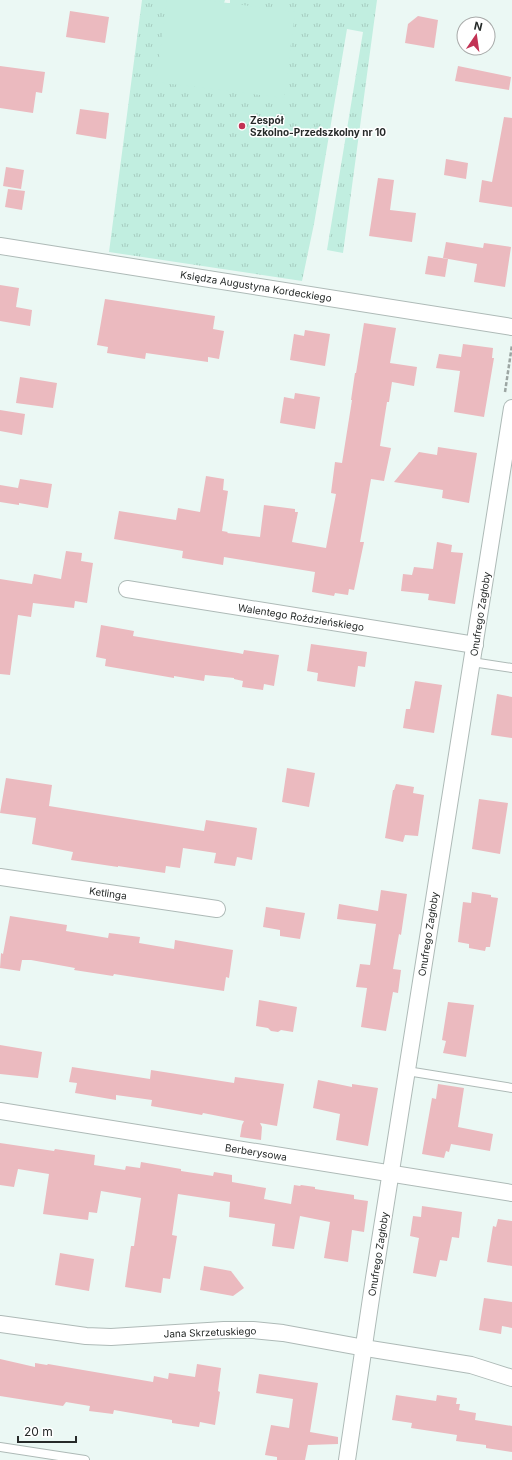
<svg xmlns="http://www.w3.org/2000/svg" width="512" height="1460" viewBox="0 0 512 1460" font-family="Inter,sans-serif">
  <defs>
    <pattern id="grass-tufts" width="24" height="20" patternUnits="userSpaceOnUse"><rect width="24" height="20" fill="#c1eee0"/><path d="M3 7l-1-3M5 7V3M7 7l1-3M15 17l-1-3M17 17v-4M19 17l1-3" fill="none" stroke="#a6ccc0"/></pattern>
  </defs>
  <rect width="100%" height="100%" fill="#ebf8f4"/>
  <path fill="url(#grass-tufts)" d="M 142,0 L 225,0 L 224,3 L 230,3 L 230,0 L 377,0 L 343,253 L 327,250 L 363,32 L 347,29 L 314,224 L 302,281 L 109,252 Z"/>
  <path fill="#c1eee0" d="M 167,0 L 205,0 L 295,12 L 284,98 L 156,82 Z"/>
  <g fill="#ebbabf">
    <path d="M 70,11 L 109,17 L 105,43 L 66,37 Z"/>
    <path d="M 418,16 L 438,20 L 434,48 L 405,43 L 408,24 Z"/>
    <path d="M 0,66 L 45,72 L 42,93 L 36,92 L 33,113 L 0,108 Z"/>
    <path d="M 458,66 L 511,77 L 509,90 L 455,81 Z"/>
    <path d="M 80,109 L 109,113 L 106,139 L 76,134 Z"/>
    <path d="M 504,117 L 512,118 L 512,207 L 479,202 L 482,180 L 492,182 Z"/>
    <path d="M 446,159 L 468,163 L 466,179 L 444,175 Z"/>
    <path d="M 6,167 L 24,170 L 21,189 L 3,186 Z"/>
    <path d="M 378,178 L 394,180 L 390,210 L 416,213 L 412,242 L 369,236 Z"/>
    <path d="M 8,189 L 25,191 L 22,210 L 5,207 Z"/>
    <path d="M 446,242 L 483,248 L 484,243 L 511,247 L 505,287 L 474,282 L 477,264 L 443,258 Z"/>
    <path d="M 428,256 L 448,259 L 445,277 L 425,274 Z"/>
    <path d="M 0,285 L 19,288 L 16,307 L 32,310 L 30,326 L 0,321 Z"/>
    <path d="M 105,299 L 215,316 L 213,329 L 224,331 L 219,359 L 208,357 L 208,362 L 146,353 L 145,359 L 107,353 L 108,347 L 97,345 Z"/>
    <path d="M 364,323 L 396,328 L 390,363 L 417,367 L 414,386 L 392,382 L 389,402 L 387,402 L 380,446 L 391,448 L 384,481 L 371,479 L 360,542 L 364,542 L 354,590 L 349,589 L 348,595 L 335,593 L 334,596 L 312,592 L 315,572 L 224,557 L 223,565 L 182,558 L 183,551 L 114,539 L 119,511 L 176,520 L 178,508 L 200,512 L 206,476 L 224,479 L 223,490 L 228,491 L 222,531 L 228,532 L 227,533 L 260,537 L 264,505 L 295,509 L 295,512 L 298,512 L 292,542 L 326,548 L 336,494 L 331,493 L 335,462 L 342,463 L 352,400 L 351,400 L 355,373 L 356,373 Z"/>
    <path d="M 305,330 L 330,334 L 325,366 L 290,360 L 294,334 L 304,336 Z"/>
    <path d="M 463,344 L 493,348 L 492,358 L 494,358 L 484,417 L 454,412 L 460,371 L 436,368 L 439,354 L 461,357 Z"/>
    <path d="M 20,377 L 57,383 L 53,408 L 16,403 Z"/>
    <path d="M 295,393 L 320,397 L 315,429 L 280,423 L 284,397 L 294,399 Z"/>
    <path d="M 0,410 L 25,414 L 22,435 L 0,431 Z"/>
    <path d="M 438,447 L 477,453 L 469,503 L 442,498 L 443,490 L 394,482 L 419,452 L 437,455 Z"/>
    <path d="M 20,479 L 52,484 L 48,508 L 19,503 L 19,505 L 0,502 L 0,485 L 18,488 Z"/>
    <path d="M 437,542 L 452,545 L 451,552 L 463,553 L 455,604 L 428,600 L 429,594 L 401,591 L 403,574 L 412,575 L 414,567 L 433,569 Z"/>
    <path d="M 66,551 L 82,553 L 81,561 L 93,563 L 87,603 L 75,601 L 74,608 L 33,603 L 31,617 L 18,615 L 10,675 L 0,674 L 0,579 L 32,584 L 34,574 L 61,579 Z"/>
    <path d="M 101,625 L 134,631 L 133,636 L 169,642 L 238,653 L 243,654 L 244,650 L 279,655 L 274,686 L 264,684 L 263,690 L 242,687 L 243,681 L 234,679 L 234,678 L 205,675 L 204,681 L 174,676 L 174,678 L 105,666 L 106,659 L 96,657 Z"/>
    <path d="M 311,644 L 367,652 L 365,667 L 358,666 L 355,687 L 317,681 L 318,673 L 307,671 Z"/>
    <path d="M 415,681 L 442,685 L 434,733 L 403,728 L 406,709 L 410,709 Z"/>
    <path d="M 497,694 L 512,697 L 512,738 L 491,735 Z"/>
    <path d="M 287,768 L 315,773 L 309,807 L 282,802 Z"/>
    <path d="M 6,778 L 52,785 L 49,806 L 204,831 L 206,820 L 257,828 L 252,860 L 237,857 L 235,866 L 214,863 L 216,853 L 183,848 L 180,868 L 166,866 L 165,873 L 118,866 L 118,867 L 71,860 L 73,852 L 32,844 L 36,818 L 0,813 Z"/>
    <path d="M 396,784 L 414,787 L 413,793 L 424,795 L 418,836 L 405,835 L 403,842 L 385,838 L 393,790 L 394,790 Z"/>
    <path d="M 479,799 L 508,803 L 500,854 L 472,849 Z"/>
    <path d="M 381,890 L 407,894 L 401,935 L 399,934 L 393,969 L 401,970 L 398,993 L 393,992 L 386,1031 L 361,1027 L 367,988 L 356,987 L 360,964 L 370,965 L 376,924 L 337,919 L 339,904 L 378,911 Z"/>
    <path d="M 472,892 L 491,895 L 491,897 L 498,898 L 490,947 L 486,947 L 485,951 L 469,948 L 469,944 L 458,942 L 463,902 L 471,903 Z"/>
    <path d="M 266,907 L 305,913 L 300,939 L 280,936 L 280,930 L 263,927 Z"/>
    <path d="M 10,916 L 67,925 L 66,931 L 108,938 L 109,933 L 140,937 L 139,943 L 174,949 L 175,940 L 233,950 L 229,978 L 226,977 L 224,991 L 114,974 L 113,976 L 74,970 L 75,968 L 31,960 L 22,960 L 20,971 L 0,968 L 1,953 L 3,954 Z"/>
    <path d="M 259,1000 L 297,1007 L 293,1032 L 281,1030 L 278,1032 L 271,1031 L 268,1028 L 256,1026 Z"/>
    <path d="M 448,1002 L 474,1005 L 466,1057 L 443,1053 L 446,1041 L 442,1040 Z"/>
    <path d="M 0,1045 L 42,1052 L 38,1078 L 0,1074 Z"/>
    <path d="M 72,1067 L 150,1079 L 151,1070 L 234,1083 L 235,1077 L 284,1084 L 277,1126 L 260,1123 L 262,1127 L 261,1140 L 240,1137 L 242,1125 L 244,1121 L 203,1113 L 202,1115 L 151,1106 L 152,1100 L 116,1095 L 116,1100 L 75,1093 L 77,1083 L 69,1082 Z"/>
    <path d="M 318,1080 L 352,1087 L 352,1084 L 378,1088 L 368,1146 L 336,1140 L 340,1114 L 313,1108 Z"/>
    <path d="M 438,1084 L 464,1088 L 458,1127 L 493,1134 L 490,1151 L 451,1144 L 449,1152 L 446,1151 L 444,1158 L 422,1154 L 432,1098 L 436,1099 Z"/>
    <path d="M 0,1143 L 54,1151 L 55,1149 L 95,1155 L 94,1165 L 125,1170 L 126,1166 L 140,1168 L 141,1162 L 181,1169 L 181,1171 L 213,1176 L 214,1172 L 232,1175 L 232,1182 L 266,1188 L 264,1199 L 291,1204 L 294,1185 L 300,1186 L 301,1185 L 315,1187 L 315,1189 L 354,1195 L 354,1199 L 368,1201 L 364,1232 L 352,1230 L 348,1262 L 324,1258 L 330,1222 L 300,1216 L 294,1249 L 272,1246 L 275,1224 L 229,1217 L 230,1202 L 178,1194 L 172,1235 L 177,1236 L 170,1279 L 163,1278 L 161,1293 L 125,1287 L 131,1246 L 134,1246 L 141,1198 L 101,1191 L 97,1213 L 89,1212 L 88,1220 L 43,1214 L 49,1174 L 18,1169 L 14,1187 L 0,1185 Z"/>
    <path d="M 422,1206 L 462,1212 L 459,1238 L 452,1237 L 447,1261 L 440,1260 L 436,1277 L 413,1273 L 419,1238 L 410,1236 L 413,1216 L 421,1217 Z"/>
    <path d="M 498,1219 L 512,1221 L 512,1266 L 487,1262 L 493,1226 L 496,1227 Z"/>
    <path d="M 60,1253 L 94,1259 L 89,1291 L 55,1285 Z"/>
    <path d="M 204,1266 L 231,1271 L 244,1288 L 233,1296 L 200,1290 Z"/>
    <path d="M 484,1298 L 512,1302 L 512,1328 L 502,1326 L 501,1334 L 479,1330 Z"/>
    <path d="M 0,1359 L 35,1367 L 35,1363 L 47,1365 L 48,1364 L 153,1382 L 154,1376 L 168,1379 L 169,1373 L 195,1377 L 197,1364 L 221,1368 L 218,1391 L 220,1392 L 215,1425 L 200,1422 L 199,1427 L 172,1423 L 172,1420 L 114,1410 L 113,1414 L 89,1411 L 90,1406 L 66,1402 L 63,1406 L 0,1396 Z"/>
    <path d="M 259,1374 L 318,1383 L 310,1432 L 338,1437 L 338,1444 L 308,1445 L 305,1460 L 277,1460 L 277,1457 L 265,1455 L 271,1425 L 289,1428 L 293,1399 L 256,1393 Z"/>
    <path d="M 396,1395 L 436,1401 L 437,1395 L 457,1398 L 456,1404 L 460,1404 L 459,1410 L 476,1413 L 475,1420 L 512,1426 L 512,1452 L 486,1448 L 486,1445 L 456,1441 L 457,1435 L 411,1428 L 412,1423 L 392,1420 Z"/>
  </g>
  <g fill="none" stroke-linecap="round" stroke-linejoin="round">
    <g stroke="#aebab7" stroke-width="10">
      <g id="service">
        <path d="M 472,662 L 512,668"/>
        <path d="M 407,1071 L 512,1088"/>
        <path d="M 0,1447 L 85,1460"/>
      </g>
    </g>
    <g stroke="#aebab7" stroke-width="18">
      <g id="minor">
        <path d="M 0,246 L 512,327"/>
        <path d="M 127,589 L 475,645"/>
        <path d="M 0,877 L 217,909"/>
        <path d="M 0,1111 L 512,1193"/>
        <path d="M 0,1324 L 86,1336 L 111,1337 L 224,1330 L 253,1330 L 283,1333 L 365,1348 L 471,1365 L 512,1378"/>
        <path d="M 347,1460 L 374,1278 L 512,408"/>
      </g>
    </g>
    <path stroke="#9ca6a3" stroke-width="2.5" stroke-dasharray="4 2" stroke-linecap="butt" d="M 505,392 L 512,345"/>
    <use href="#service" stroke="#fff" stroke-width="8"/>
    <use href="#minor" stroke="#fff" stroke-width="16"/>
  </g>
  <circle fill="#c23254" stroke="#fff" stroke-width="1.5" cx="242" cy="126" r="4"/>
  <g text-anchor="middle" dominant-baseline="central" stroke-width="3" stroke-linejoin="round" paint-order="stroke">
    <g font-size="10" font-weight="bold" fill="#262a29" stroke="#fff" text-anchor="start">
      <text x="250" y="120">Zespół<tspan x="250" dy="12">Szkolno-Przedszkolny nr 10</tspan></text>
    </g>
    <g font-size="10" fill="#262a29" stroke="#fff">
      <text transform="translate(256 286) rotate(9)">Księdza Augustyna Kordeckiego</text>
      <text transform="translate(480 614) rotate(-81)">Onufrego Zagłoby</text>
      <text transform="translate(301 617) rotate(9)">Walentego Roździeńskiego</text>
      <text transform="translate(108 893) rotate(8)">Ketlinga</text>
      <text transform="translate(428 934) rotate(-81)">Onufrego Zagłoby</text>
      <text transform="translate(256 1152) rotate(9)">Berberysowa</text>
      <text transform="translate(378 1254) rotate(-81)">Onufrego Zagłoby</text>
      <text transform="translate(210 1332) rotate(-2)">Jana Skrzetuskiego</text>
    </g>
  </g>
  <g transform="translate(476 36) rotate(13)"><circle r="19" fill="#ffffff" stroke="#a8aaa9"/>
  <path d="M0-3L7 15L0 10L-7 15Z" fill="#c23254"/>
  <text y="-6" font-size="11" font-weight="bold" text-anchor="middle" fill="#262a29">N</text>
  </g>
  <path d="M18 1436v6h58v-6" fill="none" stroke="#262a29" stroke-width="2"/>
  <text x="24" y="1436" font-size="12" fill="#262a29" stroke="#ffffff" stroke-width="3" paint-order="stroke">20 m</text>
</svg>
